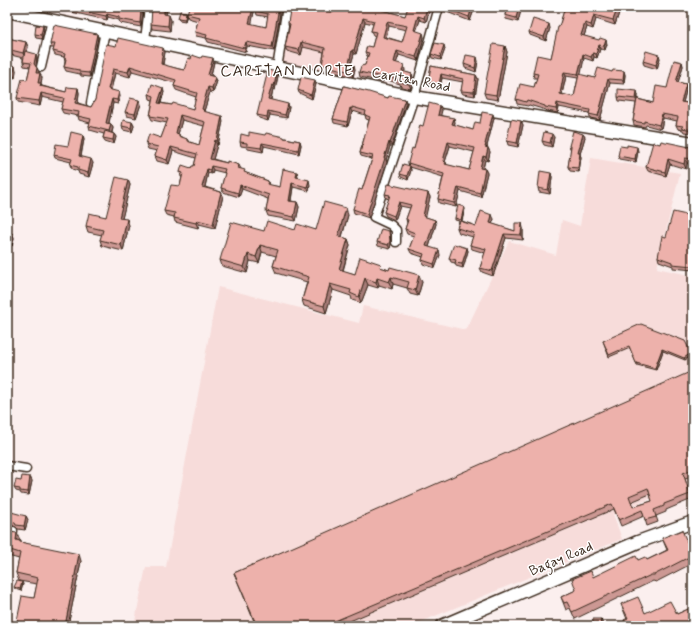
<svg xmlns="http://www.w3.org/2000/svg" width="700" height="633" viewBox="0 0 700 633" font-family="Mynerve,sans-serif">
  <rect width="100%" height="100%" fill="#fbefee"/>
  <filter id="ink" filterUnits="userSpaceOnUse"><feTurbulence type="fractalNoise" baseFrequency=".025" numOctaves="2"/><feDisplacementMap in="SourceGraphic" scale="8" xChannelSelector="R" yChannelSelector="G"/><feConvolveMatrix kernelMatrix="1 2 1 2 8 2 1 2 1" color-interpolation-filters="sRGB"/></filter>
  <g filter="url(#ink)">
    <g fill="#f7dcda">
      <path d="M 291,7 L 350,7 L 337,75 L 282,63 Z"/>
      <path d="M 591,158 L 680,173 L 657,268 L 693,276 L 693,481 L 613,514 L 622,539 L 411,626 L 134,626 L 146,567 L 166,567 L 218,287 L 359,323 L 363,306 L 466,330 L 509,241 L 556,255 L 562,220 L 580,226 Z"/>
    </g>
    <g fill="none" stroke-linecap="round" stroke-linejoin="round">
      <g stroke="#3b2a1e" stroke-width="11">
        <g id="street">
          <path d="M 145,40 L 149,7"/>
          <path d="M 41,67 L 52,20"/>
          <path d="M 277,68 L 287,7"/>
          <path d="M 91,103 L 105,31"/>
          <path d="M 396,242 L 396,230 L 391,225 L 374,217 L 414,97 L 439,7"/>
          <path d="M 7,466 L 26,469"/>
          <path d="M 7,530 L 13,531"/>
        </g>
      </g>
      <g stroke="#3b2a1e" stroke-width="15">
        <g id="secondary">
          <path d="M 7,11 L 414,97 L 693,143"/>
          <path d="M 442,626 L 638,542 L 693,522"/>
        </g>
      </g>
      <use href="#street" stroke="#fff" stroke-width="8"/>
      <use href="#secondary" stroke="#fff" stroke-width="12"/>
    </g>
    <g fill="#cc9893" stroke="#3b2a1e" fill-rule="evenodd">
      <path d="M 52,7 L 130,7 L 130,8 L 141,10 L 143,14 L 141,27 L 120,23 L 119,20 L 108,17 L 107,20 L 53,8 Z"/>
      <path d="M 281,7 L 274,51 L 247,46 L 246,52 L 208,42 L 206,38 L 196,36 L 195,32 L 198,21 L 188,18 L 187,15 L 185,21 L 179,20 L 178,18 L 186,12 L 187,13 L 254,12 L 251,24 L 266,27 L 268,17 L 257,15 L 256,11 Z"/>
      <path d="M 335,7 L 386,7 L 385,11 L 405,16 L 428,9 L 429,12 L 426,22 L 420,20 L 416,31 L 424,37 L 418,61 L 399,55 L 396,63 L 405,70 L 404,72 L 412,74 L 413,78 L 411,89 L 401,87 L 400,84 L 384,79 L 383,82 L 360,77 L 359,72 L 365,65 L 368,56 L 367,56 L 365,52 L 372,47 L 375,36 L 373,35 L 371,31 L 373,24 L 365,22 L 356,54 L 354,54 L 351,64 L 355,69 L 353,77 L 323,69 L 322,65 L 324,52 L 303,47 L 301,55 L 287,51 L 285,47 L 289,28 L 288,23 L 294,11 L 334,12 ZM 389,26 L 406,30 L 402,42 L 386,37 Z"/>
      <path d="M 443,7 L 475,7 L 470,21 L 444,11 Z"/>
      <path d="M 507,7 L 524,7 L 523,10 L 521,10 L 518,22 L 506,19 L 505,15 Z"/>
      <path d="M 562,7 L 621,7 L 615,25 L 596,19 L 593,29 L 587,27 L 584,36 L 607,44 L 605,50 L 600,49 L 597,58 L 594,57 L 593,61 L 584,58 L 580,75 L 595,78 L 612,72 L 624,71 L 625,75 L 624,84 L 610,83 L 600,120 L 590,118 L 589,113 L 559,107 L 558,113 L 547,111 L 546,110 L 529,105 L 528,106 L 517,104 L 516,99 L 534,87 L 537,78 L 534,78 L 533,73 L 551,58 L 559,27 L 564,11 ZM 566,76 L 578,78 L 574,97 L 562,94 Z"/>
      <path d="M 166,14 L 171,20 L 170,31 L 152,29 L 151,24 Z"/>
      <path d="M 550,28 L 546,41 L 530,35 L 529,32 Z"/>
      <path d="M 44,30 L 42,39 L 36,38 L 35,34 Z"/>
      <path d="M 97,34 L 98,38 L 90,77 L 81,76 L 80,74 L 66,71 L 64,67 L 65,62 L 64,57 L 55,55 L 53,51 L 54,48 L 51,48 L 50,44 Z"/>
      <path d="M 7,38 L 26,42 L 28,47 L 27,52 L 37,58 L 36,66 L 39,72 L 39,73 L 42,78 L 41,83 L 42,86 L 66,92 L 78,88 L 79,93 L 78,103 L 91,107 L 95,100 L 116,46 L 165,52 L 163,65 L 179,69 L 184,70 L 191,59 L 214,62 L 211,75 L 215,77 L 217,81 L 213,93 L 210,92 L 204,111 L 223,121 L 218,145 L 217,145 L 213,159 L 227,163 L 239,165 L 241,169 L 246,173 L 268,181 L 269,185 L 280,187 L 298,176 L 298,177 L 310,185 L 309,191 L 293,187 L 291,201 L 297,202 L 299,207 L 296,221 L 268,216 L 266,211 L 268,199 L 242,189 L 239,197 L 223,192 L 221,188 L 225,174 L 225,173 L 213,170 L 212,174 L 208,173 L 205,187 L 221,192 L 223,196 L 215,228 L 199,224 L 198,228 L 175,222 L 174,218 L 174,217 L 166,215 L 164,211 L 180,186 L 182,177 L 181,177 L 180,172 L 194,166 L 196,158 L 173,151 L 169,164 L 157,161 L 155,156 L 157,151 L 148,149 L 146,144 L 161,138 L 167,123 L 152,120 L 150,116 L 153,100 L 150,99 L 149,94 L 164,92 L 161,103 L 193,109 L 196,97 L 176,90 L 174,86 L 175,83 L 132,71 L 130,77 L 115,73 L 111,90 L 120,96 L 118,104 L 113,103 L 109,123 L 111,124 L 113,128 L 112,133 L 114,134 L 116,137 L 114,144 L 105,141 L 103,138 L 104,134 L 90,130 L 89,126 L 90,123 L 79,120 L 78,116 L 63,113 L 61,109 L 63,102 L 42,97 L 40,106 L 18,102 L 17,98 L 27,80 L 30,67 L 24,66 L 23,62 L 23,58 L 7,54 ZM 182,120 L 204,126 L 199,145 L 189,142 L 187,139 L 180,137 L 179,134 L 178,134 Z"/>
      <path d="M 505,46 L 507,52 L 498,100 L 486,98 L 484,93 Z"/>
      <path d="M 445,49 L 441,60 L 432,58 L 431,54 Z"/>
      <path d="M 660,58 L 657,69 L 644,65 L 643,61 Z"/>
      <path d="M 478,61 L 476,72 L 465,68 L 464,64 Z"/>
      <path d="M 682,62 L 683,66 L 678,82 L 686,84 L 687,88 L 683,102 L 693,104 L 693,133 L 684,132 L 683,130 L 678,129 L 676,125 L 677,121 L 663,118 L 661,129 L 646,125 L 645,127 L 634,125 L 633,121 L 636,103 L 619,101 L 618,97 L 638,95 L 638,99 L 653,103 L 667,88 Z"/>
      <path d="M 7,64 L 16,70 L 15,78 L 7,76 Z"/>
      <path d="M 431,66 L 476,75 L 478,79 L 475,96 L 463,94 L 461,91 L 463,82 L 442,78 L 440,88 L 429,85 L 428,82 Z"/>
      <path d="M 277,72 L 278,76 L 275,90 L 273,89 L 271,100 L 289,107 L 287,118 L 270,115 L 268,121 L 259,118 L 257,115 Z"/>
      <path d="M 316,84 L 312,99 L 299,93 L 298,90 Z"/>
      <path d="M 344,86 L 388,98 L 405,99 L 406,103 L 392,146 L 390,146 L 386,160 L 387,162 L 369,218 L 354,213 L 353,209 L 362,190 L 372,159 L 361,156 L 360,153 L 369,120 L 366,119 L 365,115 L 353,111 L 353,113 L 352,112 L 348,126 L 334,123 L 333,119 Z"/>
      <path d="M 141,104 L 136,118 L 127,116 L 125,112 Z"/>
      <path d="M 440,106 L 442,110 L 440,115 L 455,122 L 454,125 L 473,130 L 480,123 L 494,118 L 487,146 L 490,152 L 488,161 L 485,160 L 483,169 L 485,169 L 487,173 L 481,197 L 460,191 L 456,207 L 439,203 L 438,199 L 443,177 L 410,167 L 411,170 L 408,180 L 401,177 L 400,174 L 409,166 L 408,163 L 423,126 ZM 450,146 L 474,152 L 469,170 L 447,165 L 446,162 L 445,162 Z"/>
      <path d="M 521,121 L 523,125 L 518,147 L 508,145 L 507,141 Z"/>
      <path d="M 132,122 L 134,126 L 132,132 L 123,130 L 122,126 Z"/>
      <path d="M 583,134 L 585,137 L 580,154 L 581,157 L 579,172 L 570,171 L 568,167 L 571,150 L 569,146 Z"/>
      <path d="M 83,135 L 84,139 L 81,157 L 93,163 L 89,177 L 79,174 L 78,171 L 72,169 L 70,165 L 71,162 L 55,158 L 54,155 L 68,146 Z"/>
      <path d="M 249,136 L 285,138 L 300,141 L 301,145 L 299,154 L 264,146 L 263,152 L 248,149 L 247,147 L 241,146 L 240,142 Z"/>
      <path d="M 554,137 L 552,147 L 544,145 L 542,141 Z"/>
      <path d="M 660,144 L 690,147 L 693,145 L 693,164 L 687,163 L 686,169 L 670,164 L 666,176 L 648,171 L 646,167 Z"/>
      <path d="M 627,147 L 638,151 L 636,162 L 619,159 L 618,156 Z"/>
      <path d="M 551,173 L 552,177 L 550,194 L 539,192 L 538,188 Z"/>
      <path d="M 128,180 L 130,185 L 122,218 L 129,225 L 123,251 L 102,246 L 100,240 L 102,235 L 88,232 L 86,226 L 106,217 Z"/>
      <path d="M 428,193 L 430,197 L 425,217 L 435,220 L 436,224 L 429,247 L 440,255 L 435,268 L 423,264 L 422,260 L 423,257 L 411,253 L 409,249 L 414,236 L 407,234 L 405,229 L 407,223 L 406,219 L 410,208 L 400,206 L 395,220 L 386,216 L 384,212 L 389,199 L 386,198 L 385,194 Z"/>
      <path d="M 464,207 L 465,209 L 462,221 L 476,226 L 494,219 L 492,224 L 515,231 L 523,228 L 523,240 L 506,238 L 493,276 L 482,272 L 480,268 L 485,253 L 472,249 L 470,245 L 473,237 L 459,233 L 457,228 L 459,221 L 455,220 L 455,218 Z"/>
      <path d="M 693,214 L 693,270 L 673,268 L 673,266 L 659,261 L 658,257 L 666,237 Z"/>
      <path d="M 348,215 L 342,237 L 348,239 L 350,245 L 343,271 L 355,274 L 383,268 L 422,282 L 418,296 L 410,294 L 407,288 L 393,284 L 392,289 L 379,285 L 378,288 L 368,285 L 361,303 L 352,300 L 351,296 L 333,290 L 326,313 L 304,306 L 302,300 L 307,282 L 276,273 L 273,266 L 276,256 L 262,252 L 259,263 L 250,261 L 247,273 L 222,266 L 220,260 L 264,231 L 295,230 L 316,230 Z"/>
      <path d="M 7,232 L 13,234 L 14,238 L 12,246 L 7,244 Z"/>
      <path d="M 390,235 L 391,244 L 390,249 L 378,246 L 377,242 Z"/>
      <path d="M 467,248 L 468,251 L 463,268 L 456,266 L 455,263 L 451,262 L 449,258 Z"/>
      <path d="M 603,341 L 691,353 L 692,355 L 685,360 L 663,351 L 656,370 L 637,365 L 630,348 L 609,357 Z"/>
      <path d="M 693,378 L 693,476 L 685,479 L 692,499 L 666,510 L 666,512 L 656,516 L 658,522 L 647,526 L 644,516 L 621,526 L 614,509 L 338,626 L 256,626 L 234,573 ZM 650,494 L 652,501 L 633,507 L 631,502 Z"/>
      <path d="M 30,477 L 32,481 L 29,495 L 21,494 L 20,492 L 16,491 L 14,488 L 21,481 Z"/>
      <path d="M 26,516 L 28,520 L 25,530 L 18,529 L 16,527 L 11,525 L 9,521 Z"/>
      <path d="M 7,537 L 20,540 L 21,542 L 81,561 L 68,626 L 16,626 L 34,598 L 37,584 L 19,581 L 16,573 L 19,559 L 8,556 L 7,554 Z"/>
      <path d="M 662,538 L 687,542 L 693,539 L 693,563 L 656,582 L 653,581 L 575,619 L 570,608 L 566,610 L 561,597 L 576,590 L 593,577 L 638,560 L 647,560 L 667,550 Z"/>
      <path d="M 23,584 L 21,591 L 15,589 L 14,587 Z"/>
      <path d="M 621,604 L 645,613 L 677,614 L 693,607 L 693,626 L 626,626 L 624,620 L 627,619 Z"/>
    </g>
    <g fill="#a67c78" stroke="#3b2a1e">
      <path d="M 164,7 L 167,7 L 166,19 L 164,14 Z"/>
      <path d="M 279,7 L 281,7 L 274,51 L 272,47 Z"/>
      <path d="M 383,7 L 386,7 L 384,14 L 382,10 Z"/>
      <path d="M 425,7 L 428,7 L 428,9 L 429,12 L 426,22 L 424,18 Z"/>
      <path d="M 472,7 L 475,7 L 470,21 L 469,17 Z"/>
      <path d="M 519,7 L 520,7 L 521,10 L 518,22 L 516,18 Z"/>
      <path d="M 618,7 L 621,7 L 615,25 L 613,20 Z"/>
      <path d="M 253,8 L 254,12 L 251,27 L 249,23 Z"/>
      <path d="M 141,10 L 143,14 L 141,27 L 140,23 Z"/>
      <path d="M 186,12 L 187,14 L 185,21 L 185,19 Z"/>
      <path d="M 107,14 L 108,17 L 107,20 L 106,16 Z"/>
      <path d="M 169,15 L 171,20 L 170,31 L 168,26 Z"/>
      <path d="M 594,15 L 596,19 L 593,29 L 591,25 Z"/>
      <path d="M 418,16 L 420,20 L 415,34 L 414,30 Z"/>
      <path d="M 363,18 L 365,22 L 356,54 L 354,50 Z"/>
      <path d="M 387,22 L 389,26 L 385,41 L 383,37 Z"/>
      <path d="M 585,23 L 587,27 L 583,39 L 581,35 Z"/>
      <path d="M 549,24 L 550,28 L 546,41 L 544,37 Z"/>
      <path d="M 43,26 L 44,30 L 42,39 L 41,35 Z"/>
      <path d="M 423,33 L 424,37 L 418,61 L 416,57 Z"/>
      <path d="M 97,34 L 98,38 L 90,77 L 89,73 Z"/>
      <path d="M 606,40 L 607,44 L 605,50 L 604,46 Z"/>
      <path d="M 26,42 L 28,47 L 25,58 L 23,53 Z"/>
      <path d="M 246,42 L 247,46 L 246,52 L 244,48 Z"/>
      <path d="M 301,42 L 303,47 L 301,55 L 299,50 Z"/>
      <path d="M 444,45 L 445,49 L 441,60 L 440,57 Z"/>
      <path d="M 599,45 L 600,49 L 597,58 L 596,54 Z"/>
      <path d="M 505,46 L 507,52 L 498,100 L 496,95 Z"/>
      <path d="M 163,48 L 165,52 L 162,68 L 161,64 Z"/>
      <path d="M 352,50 L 354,54 L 350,67 L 349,63 Z"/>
      <path d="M 397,51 L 399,55 L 395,67 L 394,62 Z"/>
      <path d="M 593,53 L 594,57 L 593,61 L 591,57 Z"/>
      <path d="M 36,54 L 37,58 L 36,68 L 34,64 Z"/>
      <path d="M 583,54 L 584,58 L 580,79 L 578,74 Z"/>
      <path d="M 659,55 L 660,58 L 657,69 L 656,65 Z"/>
      <path d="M 477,57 L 478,61 L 476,72 L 475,68 Z"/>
      <path d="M 213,58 L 214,62 L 210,79 L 208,75 Z"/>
      <path d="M 682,62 L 683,66 L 677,86 L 676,82 Z"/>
      <path d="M 354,65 L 355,69 L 353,77 L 352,72 Z"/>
      <path d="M 404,65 L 405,70 L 403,76 L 402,71 Z"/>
      <path d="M 15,66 L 16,70 L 15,78 L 13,74 Z"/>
      <path d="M 130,66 L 132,71 L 130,77 L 128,72 Z"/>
      <path d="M 37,68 L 39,72 L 38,77 L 36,73 Z"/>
      <path d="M 113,69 L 115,73 L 110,93 L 108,89 Z"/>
      <path d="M 624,71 L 625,75 L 624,84 L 623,80 Z"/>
      <path d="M 277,72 L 278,76 L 275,90 L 274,86 Z"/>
      <path d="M 564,72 L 566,76 L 561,98 L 560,94 Z"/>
      <path d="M 40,73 L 42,78 L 40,87 L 38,83 Z"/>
      <path d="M 412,74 L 413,78 L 411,89 L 409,84 Z"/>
      <path d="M 441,74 L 442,78 L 440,88 L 439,84 Z"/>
      <path d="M 383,75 L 384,79 L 383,82 L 382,77 Z"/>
      <path d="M 476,75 L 478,79 L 475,96 L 474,92 Z"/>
      <path d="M 215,77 L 217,81 L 213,93 L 212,88 Z"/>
      <path d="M 608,79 L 610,83 L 600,120 L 598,116 Z"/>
      <path d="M 315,80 L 316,84 L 312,99 L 311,95 Z"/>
      <path d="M 686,84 L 687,88 L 682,106 L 681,102 Z"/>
      <path d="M 272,85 L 273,89 L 270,103 L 268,99 Z"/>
      <path d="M 208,87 L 210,92 L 204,111 L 205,114 L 202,109 Z"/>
      <path d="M 78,88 L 79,93 L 77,107 L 75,103 Z"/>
      <path d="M 163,88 L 164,92 L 159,107 L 158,103 Z"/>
      <path d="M 637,91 L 638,95 L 637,103 L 636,99 Z"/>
      <path d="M 119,92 L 120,96 L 118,104 L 117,100 Z"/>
      <path d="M 41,93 L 42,97 L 40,106 L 39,101 Z"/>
      <path d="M 112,99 L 113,103 L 108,127 L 106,123 Z"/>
      <path d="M 405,99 L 406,103 L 392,146 L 390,143 Z"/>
      <path d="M 139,100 L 141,104 L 136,118 L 135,114 Z"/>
      <path d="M 557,103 L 559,107 L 558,113 L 556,109 Z"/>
      <path d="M 288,104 L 289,107 L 287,118 L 285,115 Z"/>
      <path d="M 440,106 L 442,110 L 440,119 L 438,115 Z"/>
      <path d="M 350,108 L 352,112 L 348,126 L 347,122 Z"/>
      <path d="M 268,111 L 270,115 L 268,121 L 267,117 Z"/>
      <path d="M 493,114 L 494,118 L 487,146 L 488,148 L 487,151 L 485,144 Z"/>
      <path d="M 662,114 L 663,118 L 661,129 L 659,125 Z"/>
      <path d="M 180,115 L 182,120 L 177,138 L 176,133 Z"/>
      <path d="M 222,116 L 223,121 L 218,145 L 217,141 Z"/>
      <path d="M 454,118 L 455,122 L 454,128 L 452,124 Z"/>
      <path d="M 521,121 L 523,125 L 518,147 L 517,143 Z"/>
      <path d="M 132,122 L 134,126 L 132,132 L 131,128 Z"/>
      <path d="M 111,124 L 113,128 L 111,135 L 109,131 Z"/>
      <path d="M 114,134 L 116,137 L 114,144 L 113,140 Z"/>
      <path d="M 552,134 L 554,137 L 552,147 L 550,143 Z"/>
      <path d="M 583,134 L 585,137 L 580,154 L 581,157 L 579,172 L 578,168 L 578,153 Z"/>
      <path d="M 83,135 L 84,139 L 80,160 L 79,156 Z"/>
      <path d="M 215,140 L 217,145 L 212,163 L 210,159 Z"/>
      <path d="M 300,141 L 301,145 L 299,154 L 298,150 Z"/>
      <path d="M 389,142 L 390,146 L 386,160 L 387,162 L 369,218 L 367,214 Z"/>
      <path d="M 448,142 L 450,146 L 444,165 L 443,161 Z"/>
      <path d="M 262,143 L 264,146 L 263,152 L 261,148 Z"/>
      <path d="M 171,147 L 173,151 L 169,164 L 167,160 Z"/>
      <path d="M 637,147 L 638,151 L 636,162 L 635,159 Z"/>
      <path d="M 488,148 L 490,152 L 488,161 L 486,157 Z"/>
      <path d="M 483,156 L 485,160 L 482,172 L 480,168 Z"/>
      <path d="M 685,158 L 687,163 L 686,169 L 684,164 Z"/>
      <path d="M 91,159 L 93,163 L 89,177 L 88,173 Z"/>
      <path d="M 668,159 L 670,164 L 666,176 L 665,172 Z"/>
      <path d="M 211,166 L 213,170 L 212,174 L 210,170 Z"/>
      <path d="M 410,166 L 411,170 L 408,180 L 407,176 Z"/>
      <path d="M 207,169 L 208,173 L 204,191 L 202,187 Z"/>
      <path d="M 485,169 L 487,173 L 481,197 L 480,193 Z"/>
      <path d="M 297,172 L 298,176 L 297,181 L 296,177 Z"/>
      <path d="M 551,173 L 552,177 L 550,194 L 548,190 Z"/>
      <path d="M 128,180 L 130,185 L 121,223 L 119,218 Z"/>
      <path d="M 309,180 L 310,185 L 309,191 L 307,187 Z"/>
      <path d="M 292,183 L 293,187 L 290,205 L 289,201 Z"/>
      <path d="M 240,185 L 242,189 L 239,197 L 238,193 Z"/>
      <path d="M 458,187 L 460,191 L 456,207 L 454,203 Z"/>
      <path d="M 221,192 L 223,196 L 215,228 L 213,224 Z"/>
      <path d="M 428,193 L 430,197 L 425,220 L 423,216 Z"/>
      <path d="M 297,202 L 299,207 L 296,221 L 294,217 Z"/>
      <path d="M 399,202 L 400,206 L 395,220 L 394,216 Z"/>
      <path d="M 464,207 L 465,209 L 461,222 L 461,220 Z"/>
      <path d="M 346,208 L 348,215 L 340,243 L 338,236 Z"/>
      <path d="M 492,215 L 494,219 L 491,227 L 490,223 Z"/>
      <path d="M 127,219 L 129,225 L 123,251 L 121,245 Z"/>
      <path d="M 197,220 L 199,224 L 198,228 L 196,223 Z"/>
      <path d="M 435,220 L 436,224 L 428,250 L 426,246 Z"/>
      <path d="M 522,223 L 523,228 L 523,240 L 521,235 Z"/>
      <path d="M 389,231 L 390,235 L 391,244 L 390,249 L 388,245 Z"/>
      <path d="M 13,234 L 14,238 L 12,246 L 11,242 Z"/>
      <path d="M 504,234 L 506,238 L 493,276 L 492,271 Z"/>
      <path d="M 348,239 L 350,245 L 341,276 L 339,269 Z"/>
      <path d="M 260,245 L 262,252 L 259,263 L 256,257 Z"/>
      <path d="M 467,248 L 468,251 L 463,268 L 462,264 Z"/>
      <path d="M 439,250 L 440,255 L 435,268 L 434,264 Z"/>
      <path d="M 248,254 L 250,261 L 247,273 L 244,267 Z"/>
      <path d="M 419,275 L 422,282 L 418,296 L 415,290 Z"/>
      <path d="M 391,277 L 393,284 L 392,289 L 389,282 Z"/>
      <path d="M 365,278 L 368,285 L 361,303 L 359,297 Z"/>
      <path d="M 377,278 L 379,285 L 378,288 L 376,282 Z"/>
      <path d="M 330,284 L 333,290 L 326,313 L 324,306 Z"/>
      <path d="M 662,349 L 663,351 L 656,370 L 655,368 Z"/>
      <path d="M 691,353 L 692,355 L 685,360 L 684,358 Z"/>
      <path d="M 30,477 L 32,481 L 29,495 L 28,492 Z"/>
      <path d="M 26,516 L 28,520 L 25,530 L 24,526 Z"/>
      <path d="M 17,533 L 20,540 L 19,547 L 16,540 Z"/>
      <path d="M 79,554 L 81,561 L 68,626 L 65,626 Z"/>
      <path d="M 22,582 L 23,584 L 21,591 L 20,589 Z"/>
      <path d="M 601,619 L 603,625 L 603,626 L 600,626 Z"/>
    </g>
    <g fill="#edb1ab" stroke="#3b2a1e" fill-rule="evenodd">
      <path d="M 63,7 L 128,7 L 141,10 L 140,23 L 119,19 L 119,17 L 107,14 L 106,16 Z"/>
      <path d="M 152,7 L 164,7 L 164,14 L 169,15 L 168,26 L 151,24 Z"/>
      <path d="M 189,7 L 249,7 L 253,8 L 249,23 L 266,27 L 268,14 L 256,11 L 257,7 L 279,7 L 272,47 L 246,42 L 244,48 L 206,38 L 207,35 L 195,32 L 199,17 L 187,14 Z"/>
      <path d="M 295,7 L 311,7 L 334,12 L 335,7 L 383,7 L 382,10 L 405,16 L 408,7 L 425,7 L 427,8 L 424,18 L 418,16 L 414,30 L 423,33 L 416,57 L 397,51 L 394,62 L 404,65 L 402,71 L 412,74 L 409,84 L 399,82 L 400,80 L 383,75 L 382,77 L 359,72 L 361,66 L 365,65 L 369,53 L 365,52 L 367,46 L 372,47 L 376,32 L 371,31 L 374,21 L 363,18 L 354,50 L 352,50 L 349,63 L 354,65 L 352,72 L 322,65 L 325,48 L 301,42 L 299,50 L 285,47 L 290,24 L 288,23 L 290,10 L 294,11 ZM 387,22 L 407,26 L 402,42 L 383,37 Z"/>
      <path d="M 443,7 L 472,7 L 469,17 Z"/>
      <path d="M 507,7 L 519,7 L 516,18 L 505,15 Z"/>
      <path d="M 564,7 L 618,7 L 613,20 L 594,15 L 591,25 L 585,23 L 581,35 L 599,40 L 600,38 L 606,40 L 604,46 L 599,45 L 596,54 L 593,53 L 591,57 L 583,54 L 578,74 L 564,72 L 560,94 L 574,97 L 579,74 L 595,78 L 598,68 L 612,72 L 613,70 L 624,71 L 623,80 L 608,79 L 598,116 L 589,114 L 590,110 L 557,103 L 556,109 L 545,107 L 545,106 L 527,100 L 526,102 L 516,99 L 520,84 L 534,87 L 538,74 L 533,73 L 537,55 L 551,58 L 558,27 L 559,27 L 565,7 Z"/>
      <path d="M 180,11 L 186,12 L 185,19 L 178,18 Z"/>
      <path d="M 533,19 L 549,24 L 544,37 L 529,32 Z"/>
      <path d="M 36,25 L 43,26 L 41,35 L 35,34 Z"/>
      <path d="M 54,25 L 97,34 L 89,73 L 79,72 L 79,70 L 64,67 L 66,59 L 64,58 L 65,54 L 53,51 L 55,44 L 50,44 Z"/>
      <path d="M 7,38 L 26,42 L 23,53 L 7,49 Z"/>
      <path d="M 118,38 L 163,48 L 161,64 L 179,69 L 184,70 L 188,58 L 191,59 L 192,55 L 201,58 L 202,56 L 213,58 L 208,75 L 215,77 L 212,88 L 208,87 L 202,109 L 204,110 L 203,111 L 222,116 L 217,141 L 215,140 L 210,159 L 227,163 L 227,161 L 239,165 L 238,168 L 245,170 L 244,172 L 268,181 L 267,184 L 280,187 L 283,169 L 297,172 L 296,177 L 309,180 L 307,187 L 292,183 L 289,201 L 297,202 L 294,217 L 266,211 L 269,195 L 240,185 L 238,193 L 221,188 L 225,173 L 224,172 L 225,169 L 211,166 L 210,170 L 207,169 L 202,187 L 221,192 L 213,224 L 197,220 L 196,223 L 174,218 L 175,213 L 164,211 L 171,185 L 180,186 L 183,173 L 180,172 L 182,165 L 191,168 L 192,166 L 194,166 L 197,154 L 171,147 L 167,160 L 155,156 L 158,147 L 146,144 L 149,134 L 161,138 L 168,119 L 150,116 L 154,96 L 149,94 L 152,84 L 163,88 L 158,103 L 172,105 L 173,103 L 193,109 L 197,93 L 174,86 L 176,80 L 130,66 L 128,72 L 113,69 L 108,89 L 119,92 L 117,100 L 112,99 L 109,110 L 106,123 L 111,124 L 109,131 L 89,126 L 91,119 L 78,116 L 79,112 L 61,109 L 64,98 L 41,93 L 39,101 L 17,98 L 22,79 L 27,80 L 31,63 L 23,62 L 25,51 L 36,54 L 34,64 L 37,68 L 36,73 L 40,73 L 38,83 L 41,83 L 40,86 L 66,92 L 67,87 L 78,88 L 75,103 L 91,107 L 95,100 L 106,44 L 116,46 ZM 180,115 L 205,122 L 199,145 L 187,141 L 187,139 L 179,136 L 179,134 L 176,133 Z"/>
      <path d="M 435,43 L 444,45 L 440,57 L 431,54 Z"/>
      <path d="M 493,44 L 505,46 L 496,95 L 484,93 Z"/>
      <path d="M 646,51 L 659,55 L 656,65 L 643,61 Z"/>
      <path d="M 466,55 L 477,57 L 475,68 L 464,64 Z"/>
      <path d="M 674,60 L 682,62 L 676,82 L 686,84 L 681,102 L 693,104 L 693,130 L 682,128 L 683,126 L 676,125 L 678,117 L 662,114 L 659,125 L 644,121 L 644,123 L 633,121 L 637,99 L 653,103 L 656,86 L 667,88 Z"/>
      <path d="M 7,64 L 15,66 L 13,74 L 7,73 Z"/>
      <path d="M 431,66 L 476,75 L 474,92 L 461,91 L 463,79 L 441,74 L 439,84 L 428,82 Z"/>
      <path d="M 268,70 L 277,72 L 274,86 L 272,85 L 268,99 L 288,104 L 285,115 L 268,111 L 267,117 L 257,115 Z"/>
      <path d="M 301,77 L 315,80 L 311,95 L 298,90 Z"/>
      <path d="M 344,86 L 369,92 L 388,98 L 389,96 L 405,99 L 390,143 L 389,142 L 384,158 L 385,158 L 367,214 L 353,209 L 359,189 L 362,190 L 373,156 L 360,153 L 370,117 L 365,115 L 366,111 L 352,107 L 352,109 L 350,108 L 347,122 L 333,119 Z"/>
      <path d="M 618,89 L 637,91 L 636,99 L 618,97 Z"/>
      <path d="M 130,98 L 139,100 L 135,114 L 125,112 Z"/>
      <path d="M 429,103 L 440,106 L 438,115 L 454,118 L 452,124 L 473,130 L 475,122 L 480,123 L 482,112 L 493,114 L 485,144 L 486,144 L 485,147 L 488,148 L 486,157 L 483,156 L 480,168 L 485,169 L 480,193 L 458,187 L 454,203 L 438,199 L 444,174 L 408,163 L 412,148 L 414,149 L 420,125 L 423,126 ZM 448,142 L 475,148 L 469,170 L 445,164 L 446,162 L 443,161 Z"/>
      <path d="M 511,119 L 521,121 L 517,143 L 507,141 Z"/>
      <path d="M 123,120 L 132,122 L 131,128 L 122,126 Z"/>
      <path d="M 105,131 L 114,134 L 113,140 L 103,138 Z"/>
      <path d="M 573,131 L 583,134 L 578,153 L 580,153 L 578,168 L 568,167 L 571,146 L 569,146 Z"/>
      <path d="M 71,132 L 83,135 L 79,156 L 91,159 L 88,173 L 78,170 L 78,167 L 70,165 L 72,159 L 54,155 L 56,144 L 68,146 Z"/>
      <path d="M 249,132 L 265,135 L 266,133 L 284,137 L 284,138 L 300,141 L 298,150 L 262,143 L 261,148 L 247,146 L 247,143 L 240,142 L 241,134 L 249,136 Z"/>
      <path d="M 544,132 L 552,134 L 550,143 L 542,141 Z"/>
      <path d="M 661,141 L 690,147 L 690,146 L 693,145 L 693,159 L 685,158 L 684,164 L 668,159 L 665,172 L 646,167 L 653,142 L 660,144 Z"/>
      <path d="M 627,145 L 637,147 L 635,159 L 618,156 L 620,146 L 627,147 Z"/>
      <path d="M 403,164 L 410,166 L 407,176 L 400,174 Z"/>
      <path d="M 540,171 L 551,173 L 548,190 L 538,188 Z"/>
      <path d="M 116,177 L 128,180 L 119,218 L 127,219 L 121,245 L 100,240 L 103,230 L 86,226 L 89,213 L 106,217 Z"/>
      <path d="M 388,184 L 428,193 L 423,216 L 435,220 L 426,246 L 439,250 L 434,264 L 422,260 L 424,254 L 409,249 L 415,233 L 405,229 L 408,220 L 406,219 L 411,205 L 399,202 L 394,216 L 384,212 L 390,195 L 385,194 Z"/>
      <path d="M 324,202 L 346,208 L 338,236 L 348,239 L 339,269 L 355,274 L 360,257 L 381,264 L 380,267 L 389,270 L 390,267 L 419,275 L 415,290 L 407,288 L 409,282 L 391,277 L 389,282 L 377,278 L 376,282 L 365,278 L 359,297 L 350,293 L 351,290 L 330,284 L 324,306 L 302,300 L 309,277 L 273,266 L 278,250 L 260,245 L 256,257 L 248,254 L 244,267 L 220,260 L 231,222 L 264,231 L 267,221 L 295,230 L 297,224 L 316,230 Z"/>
      <path d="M 458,205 L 464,207 L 461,220 L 455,218 Z"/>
      <path d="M 481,211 L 492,215 L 490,223 L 515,231 L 515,223 L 522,223 L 521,235 L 504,234 L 492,271 L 480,268 L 486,249 L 470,245 L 474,233 L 457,228 L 460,221 L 476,226 Z"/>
      <path d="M 673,212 L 691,216 L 691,213 L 693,214 L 693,266 L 672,264 L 672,262 L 658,257 L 662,236 L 666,237 Z"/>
      <path d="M 381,229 L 389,231 L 390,241 L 388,245 L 377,242 Z"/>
      <path d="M 7,232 L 13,234 L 11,242 L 7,241 Z"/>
      <path d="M 454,244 L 467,248 L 462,264 L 455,263 L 456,260 L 449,258 Z"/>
      <path d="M 641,324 L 685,341 L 691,353 L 684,358 L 662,349 L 655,368 L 636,363 L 629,346 L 609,355 L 603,341 Z"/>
      <path d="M 690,372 L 693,378 L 693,469 L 683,473 L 690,494 L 664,504 L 664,506 L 654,510 L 656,517 L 645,520 L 642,510 L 619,520 L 612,504 L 323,626 L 257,626 L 234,573 ZM 648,488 L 652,501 L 633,507 L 629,496 Z"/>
      <path d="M 22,476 L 30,477 L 28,492 L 20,491 L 20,489 L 14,488 L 16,480 L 21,481 Z"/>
      <path d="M 11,512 L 26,516 L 24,526 L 16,525 L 15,523 L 9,521 Z"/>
      <path d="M 682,530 L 687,542 L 693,539 L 693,555 L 654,575 L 651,575 L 572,612 L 567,602 L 564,603 L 561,597 L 576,590 L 572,579 L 591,571 L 593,577 L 636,556 L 638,560 L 645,557 L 647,560 L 668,550 L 662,538 Z"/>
      <path d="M 10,532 L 17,533 L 16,540 L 20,541 L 20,542 L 79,554 L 65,626 L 16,626 L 22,596 L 34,598 L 38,578 L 16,573 L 20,553 L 7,549 L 7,537 L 9,538 Z"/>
      <path d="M 17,581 L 22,582 L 20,589 L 14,587 Z"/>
      <path d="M 638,597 L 645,613 L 670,601 L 677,614 L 693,607 L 693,623 L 687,626 L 627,626 L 624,620 L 628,618 L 621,604 Z"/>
      <path d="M 593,619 L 601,619 L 600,626 L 593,626 Z"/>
    </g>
  </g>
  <g text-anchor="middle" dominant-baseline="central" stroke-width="3" stroke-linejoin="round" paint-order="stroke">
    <g font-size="14" fill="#3b2a1e" stroke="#fff">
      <text transform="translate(411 80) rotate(11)">Caritan Road</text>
      <text transform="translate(561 559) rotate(-23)">Bagay Road</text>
    </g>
    <g font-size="16" letter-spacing="1" fill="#3b2a1e" stroke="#fff">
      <text x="287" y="71">CARITAN NORTE</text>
    </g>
  </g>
  <rect width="700" height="633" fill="none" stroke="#fff" stroke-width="24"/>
  <rect x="12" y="12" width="676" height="609" fill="none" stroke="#3b2a1e" stroke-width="1.5" filter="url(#ink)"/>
</svg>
